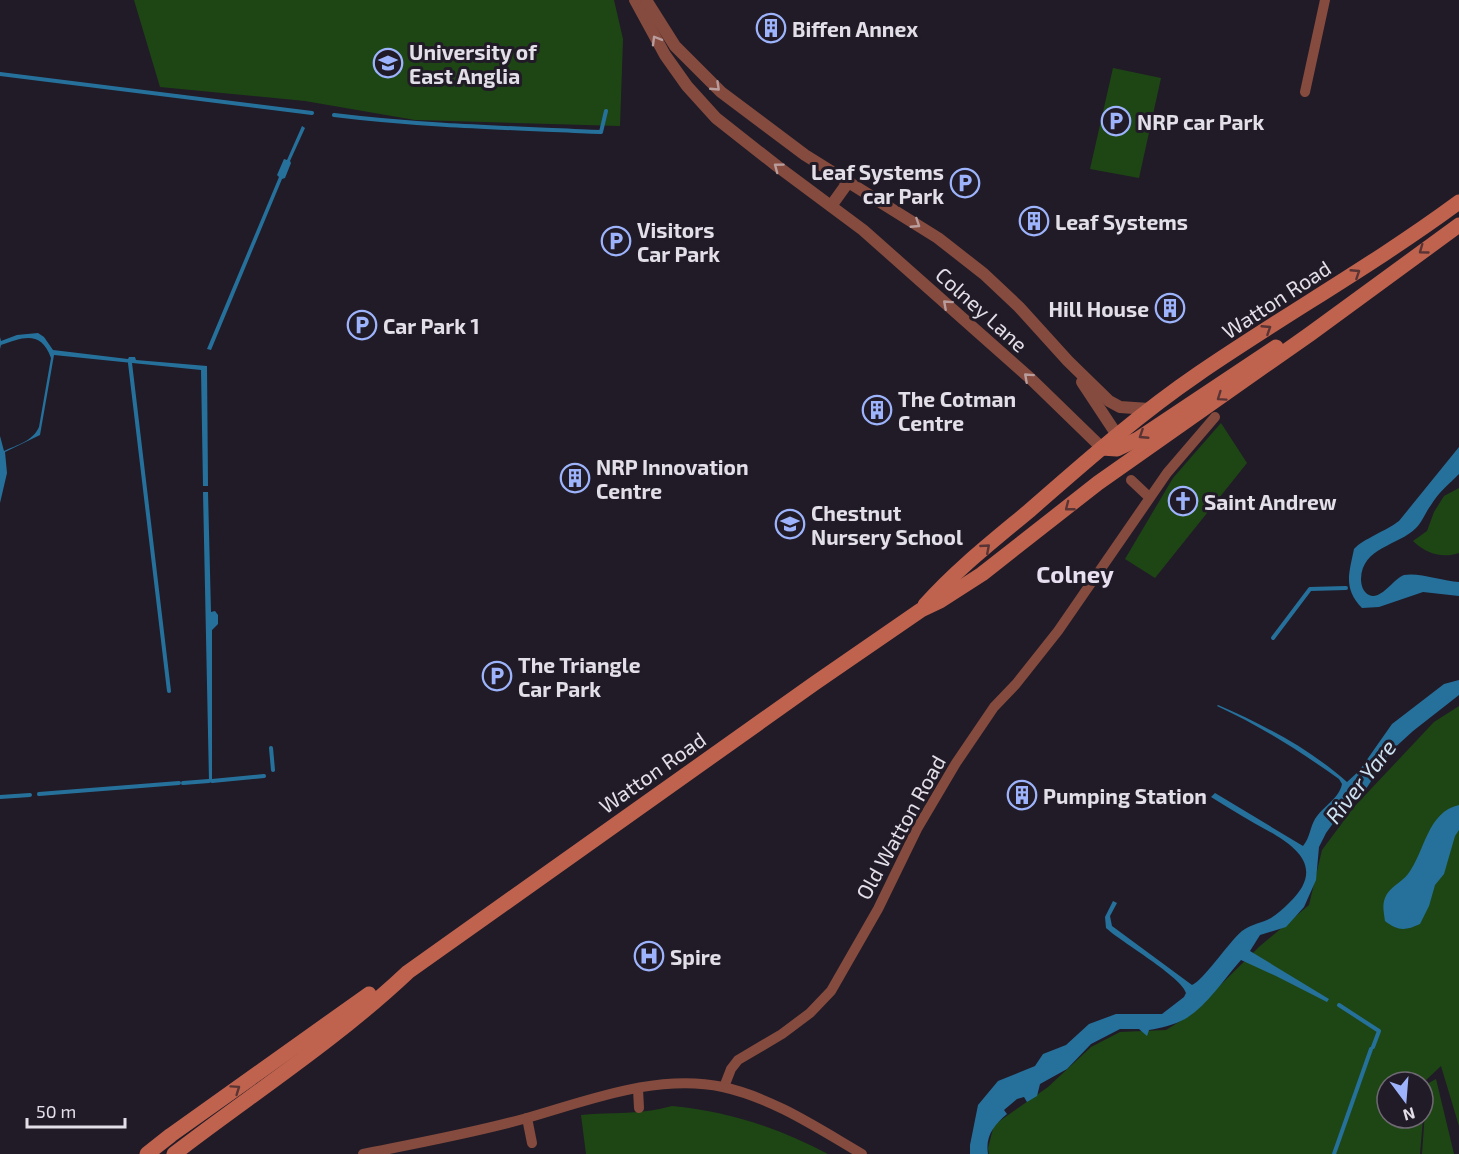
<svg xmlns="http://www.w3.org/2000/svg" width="1459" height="1154" viewBox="0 0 1459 1154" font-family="'Exo 2',sans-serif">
  <rect width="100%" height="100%" fill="#211b27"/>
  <g fill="#1e4615">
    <path d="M 134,0 L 614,0 L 623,39 L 620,126 L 415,120 L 305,101 L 160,87 Z"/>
    <path d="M 1113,68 L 1161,78 L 1139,178 L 1090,169 Z"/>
    <path d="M 1221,423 L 1247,463 L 1155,578 L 1125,559 L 1173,478 Z"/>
    <path d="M 1459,488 L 1459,553 C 1441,559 1426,553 1413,541 L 1427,531 L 1434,512 L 1444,496 Z"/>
    <path d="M 1459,706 L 1459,1126 L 1441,1066 L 1425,1081 L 1423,1115 L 1423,1082 L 1387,1082 L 1387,1118 L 1423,1118 L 1420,1154 L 989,1154 L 988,1148 L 994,1125 L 1048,1087 L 1091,1047 L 1120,1032 L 1166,1030 L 1190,1015 L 1260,946 L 1309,905 L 1322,850 L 1354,807 L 1434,722 Z"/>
    <path d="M 1436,1079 L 1454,1154 L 1422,1154 L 1427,1084 Z"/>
    <path d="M 672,1106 C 728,1111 778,1128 828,1154 L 586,1154 L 581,1115 C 612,1112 642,1115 672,1106 Z"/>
  </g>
  <g fill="#26719c">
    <path d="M 302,126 L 305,128 L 290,161 L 291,163 L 285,178 L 282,179 L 211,350 L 207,349 L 279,177 L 277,175 L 284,159 L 287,160 Z"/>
    <path d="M 38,333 L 44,337 L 53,350 L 128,359 L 129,357 L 135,357 L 136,360 L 207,366 L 208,486 L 203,486 L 201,370 L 54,355 L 40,435 L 5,452 L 7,473 L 0,503 L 0,436 L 4,451 C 17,445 33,441 39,427 L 51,358 C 41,330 23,337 1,345 L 0,349 L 0,337 L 1,341 L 17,335 Z"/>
    <path d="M 1459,447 L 1459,474 C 1449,484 1438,493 1431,505 C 1425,513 1423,521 1416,528 C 1398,546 1362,547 1361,579 C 1361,585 1363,592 1369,595 C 1381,601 1394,578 1404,575 C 1418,572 1443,581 1459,582 L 1459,596 L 1423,592 L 1379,607 L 1362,608 C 1343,588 1349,574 1354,549 C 1363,539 1386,531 1399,521 Z"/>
    <path d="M 203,492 L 208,492 L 211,612 L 215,611 L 218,615 L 218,624 L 212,630 L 212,781 L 209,781 Z"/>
    <path d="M 1459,680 L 1459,695 L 1413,731 L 1390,752 L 1364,792 L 1342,811 L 1326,833 L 1319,847 L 1316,880 L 1304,907 L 1286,927 L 1260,935 L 1250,951 L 1329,999 L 1327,1002 L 1276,976 L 1241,960 C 1224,979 1207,1006 1185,1019 C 1174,1025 1161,1028 1149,1030 L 1147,1036 L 1139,1029 L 1120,1029 L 1091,1044 L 1067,1069 L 1040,1084 L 1037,1096 L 1027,1102 L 1024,1097 L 1017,1099 L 1004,1110 L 1007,1114 C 994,1125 985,1136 988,1154 L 970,1154 L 970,1145 L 978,1105 L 998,1081 L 1035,1066 L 1043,1054 L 1066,1045 L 1089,1024 L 1116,1014 L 1162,1014 L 1184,997 L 1186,993 C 1182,977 1121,942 1106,928 L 1105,917 L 1113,901 L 1117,903 L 1110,916 L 1112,926 L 1192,985 C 1203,981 1228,943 1242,931 C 1251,924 1262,923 1271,918 C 1277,914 1284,908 1289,903 C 1331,863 1287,841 1254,823 C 1239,814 1225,806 1211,797 L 1215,793 L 1303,846 C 1310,838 1310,827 1315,819 C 1323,806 1339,799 1342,784 L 1339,779 C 1298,750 1262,727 1217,706 L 1218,705 C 1264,725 1310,749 1347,782 L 1359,771 L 1392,724 L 1444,684 Z"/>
    <path d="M 1459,805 L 1459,830 L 1455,836 L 1444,874 L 1435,885 L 1429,906 L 1420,924 C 1405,931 1398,931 1385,921 C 1384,913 1382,905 1385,898 C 1389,887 1401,883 1408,874 C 1425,852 1427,812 1459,805 Z"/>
  </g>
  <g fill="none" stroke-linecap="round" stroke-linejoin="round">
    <g stroke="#26719c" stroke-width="4">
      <path d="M 0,74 L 312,113"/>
      <path d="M 334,115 C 423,126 512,128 601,132 L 606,111"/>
      <path d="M 130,363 L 169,691"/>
      <path d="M 1273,638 L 1310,589 L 1346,588"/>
      <path d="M 271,748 L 273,770"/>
      <path d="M 212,781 L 264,776"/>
      <path d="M 183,783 L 209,781"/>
      <path d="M 39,794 L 179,783"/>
      <path d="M 0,797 L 30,795"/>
      <path d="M 1339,1005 L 1379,1031 L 1373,1047"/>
      <path d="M 1334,1154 L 1371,1049"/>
    </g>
    <g stroke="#854b3e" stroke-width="10">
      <path d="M 1305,92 L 1325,0"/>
      <path d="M 1131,480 L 1149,497"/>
      <path d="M 724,1087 L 731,1069 L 738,1060 L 782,1034 L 810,1013 L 831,991 L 878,909 L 917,829 L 956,763 L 994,707 L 1016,684 L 1058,631 L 1167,473 L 1215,417"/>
      <path d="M 638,1089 L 639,1108"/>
      <path d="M 527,1118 L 532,1143"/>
      <path d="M 363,1154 C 418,1143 473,1133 527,1118 C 590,1100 658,1073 723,1087 C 773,1098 819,1129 862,1154"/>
    </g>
    <g stroke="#854b3e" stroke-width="12">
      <path d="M 635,0 L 665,55 L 687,86 L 716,118 L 777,166 L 863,230 L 1031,379 L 1102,448"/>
      <path d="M 646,0 L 675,46 L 721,92 L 805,155 L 938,238 L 984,274 L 1019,307 L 1068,361 L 1109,401 L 1120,407 L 1149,409"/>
      <path d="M 831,206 L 849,181"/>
      <path d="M 1082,382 L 1117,435"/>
    </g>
    <g stroke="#c0634e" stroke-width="15">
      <path d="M 1102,448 L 1117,449 L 1138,439 L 1276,347"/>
      <path d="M 925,605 C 956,570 993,541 1029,511 C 1084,463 1138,415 1198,374 C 1284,315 1375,264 1459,202"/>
      <path d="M 147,1154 L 171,1135 L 369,994"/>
      <path d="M 174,1154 C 252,1094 336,1040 408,972 L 815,683 L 921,610 L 940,601 L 982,574 L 1098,483 L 1310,334 L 1459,225"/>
    </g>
  </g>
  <defs><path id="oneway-chevron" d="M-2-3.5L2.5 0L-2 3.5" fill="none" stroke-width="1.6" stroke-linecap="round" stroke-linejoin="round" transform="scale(1.5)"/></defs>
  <g stroke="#b99c9c">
    <use href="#oneway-chevron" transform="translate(656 40) rotate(-120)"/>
    <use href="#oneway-chevron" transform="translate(716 87) rotate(43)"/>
    <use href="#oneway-chevron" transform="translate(778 167) rotate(-143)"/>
    <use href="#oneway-chevron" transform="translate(916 224) rotate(33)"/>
    <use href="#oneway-chevron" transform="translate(947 304) rotate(-138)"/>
    <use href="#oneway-chevron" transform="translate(1028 377) rotate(-138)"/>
  </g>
  <g stroke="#593435">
    <use href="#oneway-chevron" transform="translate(1423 250) rotate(144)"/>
    <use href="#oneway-chevron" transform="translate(1356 273) rotate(-33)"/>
    <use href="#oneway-chevron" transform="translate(1267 329) rotate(-33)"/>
    <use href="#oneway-chevron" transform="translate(1221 397) rotate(145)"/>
    <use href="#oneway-chevron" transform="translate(1143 435) rotate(147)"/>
    <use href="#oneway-chevron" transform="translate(1069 507) rotate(142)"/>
    <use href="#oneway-chevron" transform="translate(986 548) rotate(-41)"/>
    <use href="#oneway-chevron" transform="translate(236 1089) rotate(-35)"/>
  </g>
  <defs>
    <g id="building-ring" transform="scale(1.5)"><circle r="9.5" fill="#211b27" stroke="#9db4fd" stroke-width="1.5"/><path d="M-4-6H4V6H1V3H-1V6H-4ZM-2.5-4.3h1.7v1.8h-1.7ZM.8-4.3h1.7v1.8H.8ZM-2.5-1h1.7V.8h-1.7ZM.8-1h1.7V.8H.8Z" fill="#9db4fd"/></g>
    <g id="university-ring" transform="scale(1.5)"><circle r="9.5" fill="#211b27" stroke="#9db4fd" stroke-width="1.5"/><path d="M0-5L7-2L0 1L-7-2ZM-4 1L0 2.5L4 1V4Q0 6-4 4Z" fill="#9db4fd"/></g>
    <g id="parking-ring" transform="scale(1.5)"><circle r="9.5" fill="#211b27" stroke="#9db4fd" stroke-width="1.5"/><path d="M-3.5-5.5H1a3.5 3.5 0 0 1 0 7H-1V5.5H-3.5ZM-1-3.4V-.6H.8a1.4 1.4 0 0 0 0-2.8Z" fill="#9db4fd"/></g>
    <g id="church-ring" transform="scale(1.5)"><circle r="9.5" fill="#211b27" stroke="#9db4fd" stroke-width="1.5"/><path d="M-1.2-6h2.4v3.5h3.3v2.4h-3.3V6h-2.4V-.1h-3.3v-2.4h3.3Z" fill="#9db4fd"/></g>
    <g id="school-ring" transform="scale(1.5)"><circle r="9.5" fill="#211b27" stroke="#9db4fd" stroke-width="1.5"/><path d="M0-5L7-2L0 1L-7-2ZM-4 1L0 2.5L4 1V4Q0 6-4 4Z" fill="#9db4fd"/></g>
    <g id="hospital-ring" transform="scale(1.5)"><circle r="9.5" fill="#211b27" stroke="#9db4fd" stroke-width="1.5"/><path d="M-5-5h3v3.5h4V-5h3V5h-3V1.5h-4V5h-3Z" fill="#9db4fd"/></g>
  </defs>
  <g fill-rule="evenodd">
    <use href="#building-ring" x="771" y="28"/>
    <use href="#university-ring" x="388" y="63"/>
    <use href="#parking-ring" x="1116" y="121"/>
    <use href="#parking-ring" x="965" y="183"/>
    <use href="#building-ring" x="1034" y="221"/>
    <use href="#parking-ring" x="616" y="241"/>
    <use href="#building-ring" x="1170" y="308"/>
    <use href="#parking-ring" x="362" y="325"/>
    <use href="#building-ring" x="877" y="410"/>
    <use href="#building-ring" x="575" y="478"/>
    <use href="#church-ring" x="1183" y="501"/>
    <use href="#school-ring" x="790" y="524"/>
    <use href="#parking-ring" x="497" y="676"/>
    <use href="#building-ring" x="1022" y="795"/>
    <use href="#hospital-ring" x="649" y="956"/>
  </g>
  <g text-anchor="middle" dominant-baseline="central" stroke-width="6" stroke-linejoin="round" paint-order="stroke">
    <g font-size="21" font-weight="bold" fill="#e3dfe8" stroke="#211b27" text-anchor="start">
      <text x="792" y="28">Biffen Annex</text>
      <text x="409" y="51">University of<tspan x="409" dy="24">East Anglia</tspan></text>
      <text x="1137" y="121">NRP car Park</text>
      <text x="944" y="171" text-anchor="end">Leaf Systems<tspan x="944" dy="24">car Park</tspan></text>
      <text x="1055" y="221">Leaf Systems</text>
      <text x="637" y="229">Visitors<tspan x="637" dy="24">Car Park</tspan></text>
      <text x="1149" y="308" text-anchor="end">Hill House</text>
      <text x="383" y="325">Car Park 1</text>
      <text x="898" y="398">The Cotman<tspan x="898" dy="24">Centre</tspan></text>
      <text x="596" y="466">NRP Innovation<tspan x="596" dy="24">Centre</tspan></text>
      <text x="1204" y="501">Saint Andrew</text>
      <text x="811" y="512">Chestnut<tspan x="811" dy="24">Nursery School</tspan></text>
      <text x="518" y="664">The Triangle<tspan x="518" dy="24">Car Park</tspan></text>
      <text x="1043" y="795">Pumping Station</text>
      <text x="670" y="956">Spire</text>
    </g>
    <g font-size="21" fill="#e3dfe8" stroke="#211b27">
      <text transform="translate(1276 299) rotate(-33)">Watton Road</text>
      <text transform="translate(982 309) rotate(42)">Colney Lane</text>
      <text transform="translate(652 772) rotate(-35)">Watton Road</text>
      <text transform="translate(900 827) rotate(-61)">Old Watton Road</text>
    </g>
    <g font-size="22" font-style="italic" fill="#cde2f1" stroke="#211b27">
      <text transform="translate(1360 781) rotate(-52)">River Yare</text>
    </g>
    <g font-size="24" font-weight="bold" fill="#e8e0f1" stroke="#211b27">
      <text x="1075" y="573">Colney</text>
    </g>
  </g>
  <g transform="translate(1405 1100) rotate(164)"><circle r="28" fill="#211b27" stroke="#6f6974" stroke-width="1.5"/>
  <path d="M0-4.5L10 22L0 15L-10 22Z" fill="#9db4fd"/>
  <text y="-9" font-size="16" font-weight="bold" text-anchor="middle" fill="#e3dfe8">N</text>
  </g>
  <path d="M27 1118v9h98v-9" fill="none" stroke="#e3dfe8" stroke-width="3"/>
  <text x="36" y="1118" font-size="18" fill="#e3dfe8" stroke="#211b27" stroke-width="4.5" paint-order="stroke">50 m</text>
</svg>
